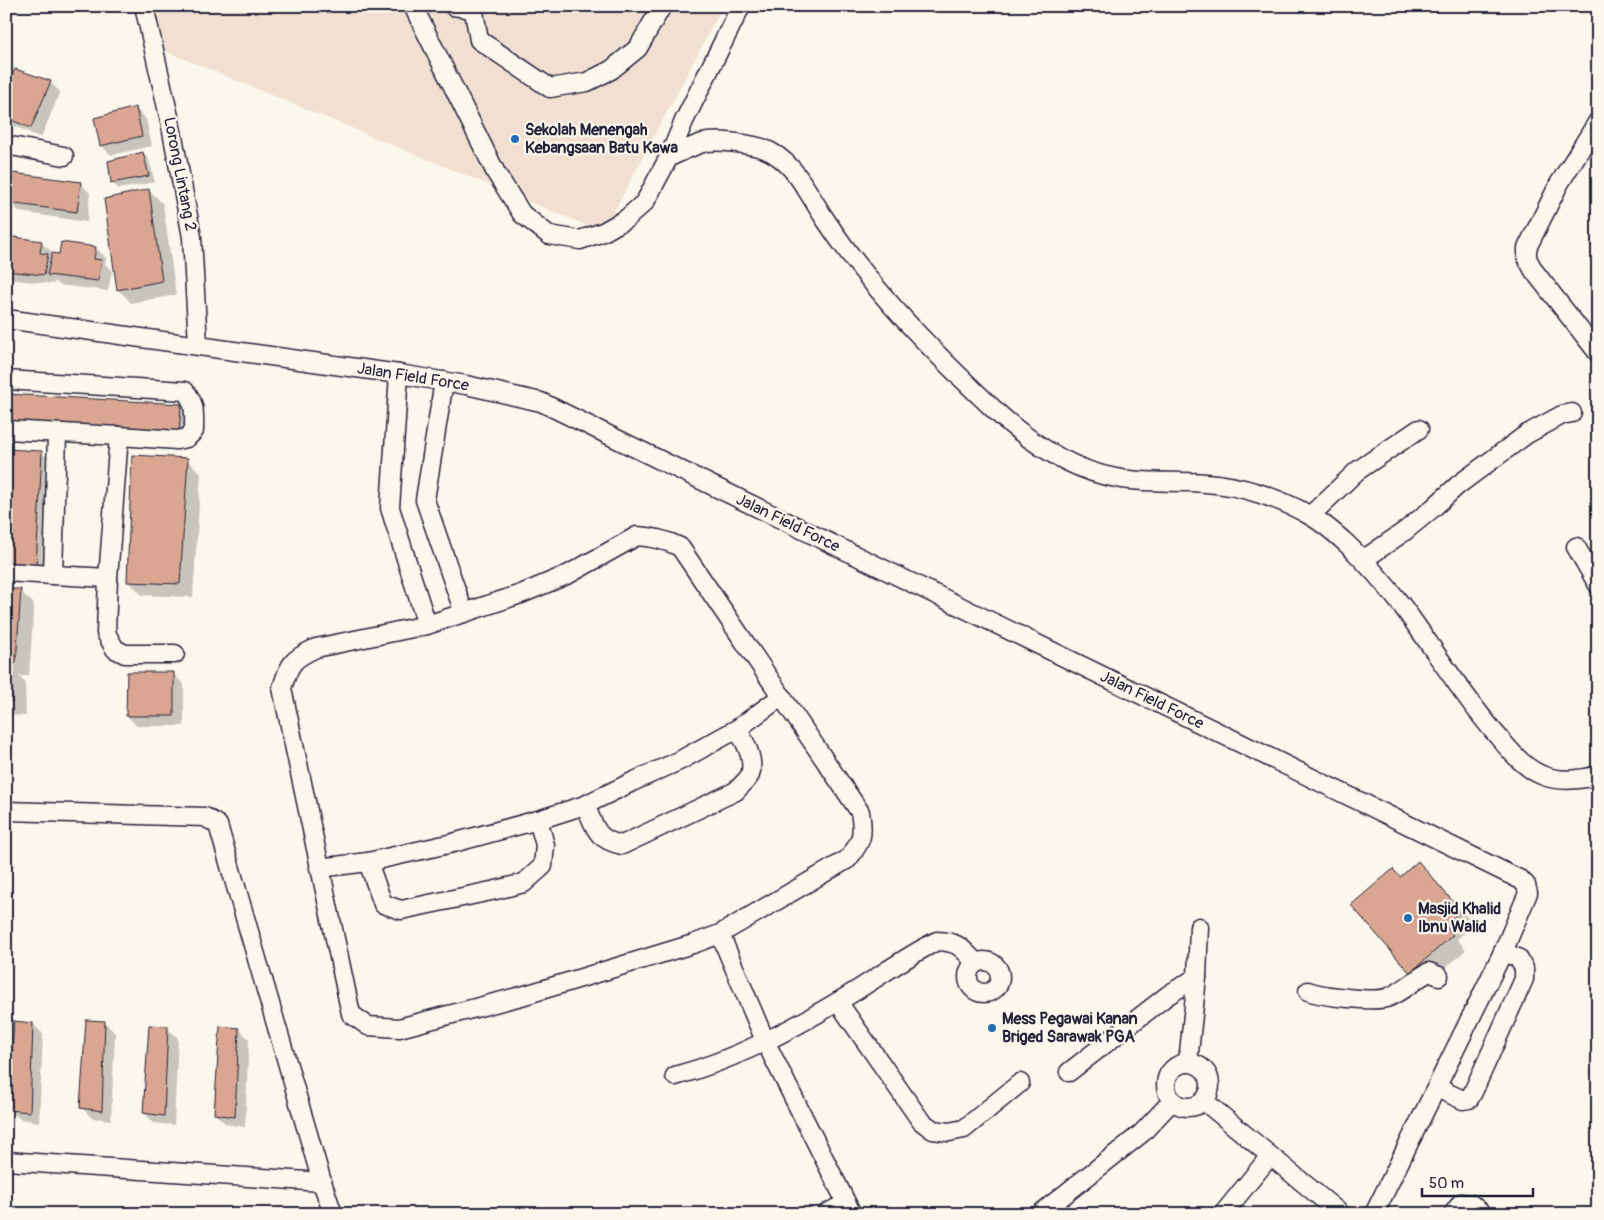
<svg xmlns="http://www.w3.org/2000/svg" width="1604" height="1220" viewBox="0 0 1604 1220" font-family="Pangolin,sans-serif">
  <rect width="100%" height="100%" fill="#fbf7ec"/>
  <filter id="ink" filterUnits="userSpaceOnUse"><feTurbulence type="fractalNoise" baseFrequency=".02" numOctaves="2"/><feDisplacementMap in="SourceGraphic" scale="10" xChannelSelector="R" yChannelSelector="G"/><feConvolveMatrix kernelMatrix="1 2 1 2 8 2 1 2 1" color-interpolation-filters="sRGB"/></filter>
  <g filter="url(#ink)">
    <path fill="#f1dfd1" d="M 134,6 L 723,6 L 603,232 L 153,46 Z"/>
    <g fill="#0003">
      <path d="M 50,82 L 60,92 L 41,138 L 6,122 L 6,93 Z"/>
      <path d="M 136,109 L 146,119 L 152,146 L 111,155 L 101,145 Z"/>
      <path d="M 143,153 L 149,160 L 155,182 L 119,189 L 112,183 L 109,162 Z"/>
      <path d="M 6,176 L 13,183 L 80,183 L 90,193 L 87,222 L 20,212 L 10,202 L 8,216 L 6,215 Z"/>
      <path d="M 149,190 L 163,204 L 176,295 L 131,303 L 118,289 Z"/>
      <path d="M 8,237 L 41,242 L 52,252 L 51,254 L 60,255 L 96,248 L 106,258 L 105,264 L 112,271 L 108,291 L 59,285 L 55,281 L 54,284 L 6,279 L 6,245 Z"/>
      <path d="M 180,405 L 194,419 L 192,447 L 6,435 Z"/>
      <path d="M 41,452 L 55,465 L 49,580 L 6,577 Z"/>
      <path d="M 187,460 L 201,473 L 193,597 L 142,595 L 128,581 Z"/>
      <path d="M 6,590 L 20,591 L 34,604 L 29,676 L 19,676 L 25,682 L 26,716 L 6,715 Z"/>
      <path d="M 173,674 L 184,684 L 184,726 L 137,726 L 127,716 Z"/>
      <path d="M 1418,863 L 1474,925 L 1457,939 L 1466,950 L 1425,986 L 1353,905 L 1401,878 Z"/>
      <path d="M 105,1023 L 115,1033 L 111,1120 L 92,1118 L 81,1107 Z"/>
      <path d="M 33,1024 L 43,1034 L 39,1122 L 20,1119 L 9,1109 Z"/>
      <path d="M 167,1028 L 178,1038 L 174,1125 L 154,1123 L 144,1113 Z"/>
      <path d="M 239,1029 L 249,1039 L 245,1127 L 226,1124 L 215,1114 Z"/>
    </g>
    <g fill="#dba691" stroke="#22223b">
      <path d="M 15,69 L 51,81 L 31,128 L 6,118 L 6,90 Z"/>
      <path d="M 136,107 L 142,136 L 100,146 L 94,118 Z"/>
      <path d="M 143,152 L 149,176 L 111,183 L 108,161 Z"/>
      <path d="M 13,173 L 81,182 L 77,212 L 8,203 Z"/>
      <path d="M 149,189 L 162,281 L 117,290 L 104,199 Z"/>
      <path d="M 7,236 L 42,241 L 40,253 L 48,254 L 44,275 L 6,271 Z"/>
      <path d="M 61,242 L 96,247 L 94,259 L 102,260 L 98,281 L 47,275 L 52,253 L 59,254 Z"/>
      <path d="M 6,394 L 181,404 L 179,434 L 6,423 Z"/>
      <path d="M 6,449 L 42,451 L 36,567 L 6,565 Z"/>
      <path d="M 132,455 L 188,458 L 180,584 L 127,582 Z"/>
      <path d="M 6,589 L 21,589 L 16,663 L 6,663 Z"/>
      <rect x="6" y="667" width="6" height="35"/>
      <path d="M 127,672 L 174,672 L 174,716 L 126,716 Z"/>
      <path d="M 1418,861 L 1461,911 L 1445,925 L 1453,935 L 1410,973 L 1351,905 L 1393,869 L 1400,877 Z"/>
      <path d="M 86,1020 L 105,1021 L 102,1111 L 80,1108 Z"/>
      <path d="M 14,1021 L 33,1023 L 30,1112 L 8,1110 Z"/>
      <path d="M 149,1025 L 168,1026 L 164,1116 L 143,1113 Z"/>
      <path d="M 220,1026 L 239,1028 L 235,1117 L 214,1114 Z"/>
    </g>
    <g fill="none" stroke-linecap="round" stroke-linejoin="round">
      <g stroke="#22223b" stroke-width="21">
        <g id="minor">
          <path d="M 144,6 L 170,121 L 192,237 L 198,345"/>
          <path d="M 413,6 L 496,173 L 522,214 L 549,235 L 580,240 L 603,232 L 626,219 L 645,202 L 669,157 L 684,121 L 741,6"/>
          <path d="M 453,6 L 474,9"/>
          <path d="M 473,6 L 479,40 L 550,88 L 587,82 L 611,70 L 638,48 L 662,6"/>
          <path d="M 1598,121 L 1559,184 L 1527,248 L 1527,258 L 1534,271 L 1598,353"/>
          <path d="M 6,145 L 64,156"/>
          <path d="M 669,157 C 680,153 691,146 703,143 C 717,139 748,144 762,148 C 794,159 808,194 825,219 C 873,292 937,356 1001,416 C 1034,445 1072,470 1116,478 C 1145,484 1176,480 1206,483 C 1240,485 1279,498 1309,515 C 1322,522 1336,534 1347,544 C 1367,563 1386,585 1403,607 C 1434,649 1461,693 1495,733 C 1510,750 1523,768 1544,776 C 1560,782 1582,780 1598,775"/>
          <path d="M 6,319 L 399,374 L 466,385 L 541,402 L 1521,880 L 1526,885 L 1528,893 L 1503,952 L 1374,1214"/>
          <path d="M 399,374 L 390,508 L 427,625"/>
          <path d="M 6,380 L 185,391 C 196,403 194,416 194,431 L 187,438 L 177,440 L 119,436 L 108,578 L 106,633 L 115,649 L 125,654 L 175,654"/>
          <path d="M 444,381 L 425,500 L 464,613"/>
          <path d="M 6,430 L 119,436"/>
          <path d="M 1311,515 L 1357,471 L 1419,429"/>
          <path d="M 637,536 C 653,537 666,540 680,547 L 860,812 C 864,835 862,841 848,859 L 720,934 L 693,944 L 525,995 L 399,1028 L 368,1026 L 351,1014 L 282,688 C 290,663 292,659 316,648 L 427,625 L 521,594 L 569,574 Z"/>
          <path d="M 1576,547 L 1598,585"/>
          <path d="M 1363,560 L 1405,531 L 1433,508 L 1458,485 L 1527,434 L 1562,415 L 1572,413"/>
          <path d="M 6,572 L 53,575 L 57,434"/>
          <path d="M 53,575 L 108,578"/>
          <path d="M 585,805 C 596,828 595,839 622,845 L 736,791 C 740,786 747,781 750,775 C 755,760 745,741 737,729"/>
          <path d="M 6,811 L 205,817 L 218,825 L 322,1182 L 333,1214"/>
          <path d="M 368,862 L 383,904 L 401,910 L 496,890 L 524,883 L 543,866 L 545,845 L 538,820"/>
          <path d="M 319,868 L 368,862 L 453,843 L 538,820 L 585,805 L 632,782 L 679,761 L 737,729 L 782,696"/>
          <path d="M 720,934 L 766,1043 L 852,1214"/>
          <circle cx="984" cy="977" r="16"/>
          <path d="M 1308,991 C 1321,996 1377,1003 1389,997 C 1404,991 1415,979 1429,972 L 1439,976"/>
          <path d="M 838,1002 L 921,1121 L 933,1130 L 949,1132 L 964,1129 L 1020,1083"/>
          <path d="M 1188,1062 L 1197,977 L 1199,927"/>
          <circle cx="1188" cy="1085" r="22"/>
          <path d="M 1069,1072 L 1168,995 L 1197,977"/>
          <path d="M 675,1076 C 734,1060 787,1032 839,1001 C 872,982 903,958 937,941 C 960,942 961,948 976,963"/>
          <path d="M 1437,1088 L 1463,1100 L 1469,1099 L 1473,1092 L 1524,979 L 1524,968 L 1518,958 L 1503,952"/>
          <path d="M 1204,1101 L 1341,1214"/>
          <path d="M 6,1161 L 322,1182"/>
          <path d="M 826,1214 L 846,1203"/>
          <path d="M 1040,1214 L 1142,1133 L 1172,1101"/>
          <path d="M 1223,1214 L 1270,1156"/>
          <path d="M 1453,1214 L 1461,1203 L 1471,1204 L 1483,1214"/>
        </g>
      </g>
      <use href="#minor" stroke="#fbf7ec" stroke-width="18"/>
    </g>
  </g>
  <g fill="#1f6fb2" stroke="#fbf7ec" stroke-width="2">
    <circle cx="515" cy="139" r="5"/>
    <circle cx="1408" cy="918" r="5"/>
    <circle cx="992" cy="1028" r="5"/>
  </g>
  <g text-anchor="middle" dominant-baseline="central" stroke-width="4.5" stroke-linejoin="round" paint-order="stroke">
    <g font-size="16" font-weight="bold" fill="#22223b" stroke="#fbf7ec" text-anchor="start">
      <text x="525" y="130">Sekolah Menengah<tspan x="525" dy="18">Kebangsaan Batu Kawa</tspan></text>
      <text x="1418" y="909">Masjid Khalid<tspan x="1418" dy="18">Ibnu Walid</tspan></text>
      <text x="1002" y="1019">Mess Pegawai Kanan<tspan x="1002" dy="18">Briged Sarawak PGA</tspan></text>
    </g>
    <g font-size="16" fill="#22223b" stroke="#fbf7ec">
      <text transform="translate(180 174) rotate(79)">Lorong Lintang 2</text>
      <text transform="translate(413 377) rotate(9)">Jalan Field Force</text>
      <text transform="translate(788 523) rotate(26)">Jalan Field Force</text>
      <text transform="translate(1152 700) rotate(26)">Jalan Field Force</text>
    </g>
  </g>
  <rect width="1604" height="1220" fill="none" stroke="#fbf7ec" stroke-width="25"/>
  <rect x="12" y="12" width="1579" height="1195" fill="none" stroke="#22223b" stroke-width="2" filter="url(#ink)"/>
  <path d="M1422 1188v8h111v-8" fill="none" stroke="#22223b" stroke-width="2.5"/>
  <text x="1429" y="1188" font-size="15" fill="#22223b" stroke="#fbf7ec" stroke-width="4" paint-order="stroke">50 m</text>
</svg>
